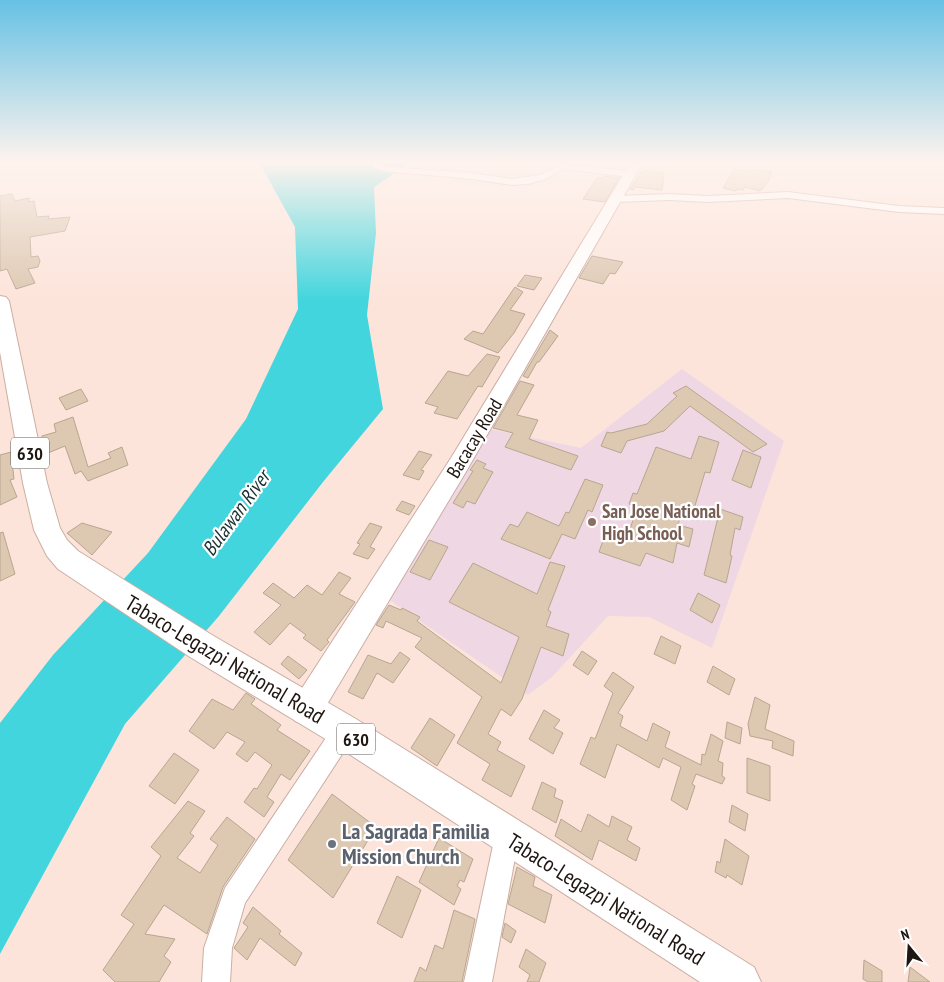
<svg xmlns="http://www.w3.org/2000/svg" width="944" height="982" viewBox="0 0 944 982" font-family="'PT Sans Narrow',sans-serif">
  <rect width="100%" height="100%" fill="#fce4da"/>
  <path fill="#efd8e4" d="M 682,369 L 784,441 L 712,648 L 649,617 L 608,616 L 552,677 L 528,695 L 382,595 L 485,428 L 581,448 Z"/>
  <path fill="#43d5dd" d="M 259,162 L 411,162 L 374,187 L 376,233 L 367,315 L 383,409 L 323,482 L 219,616 L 125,724 L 0,954 L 0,723 L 53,655 L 148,553 L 246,419 L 298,309 L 295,227 Z"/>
  <g fill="#ddc8b2" stroke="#b9a590">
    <path d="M 734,169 L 749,171 L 751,169 L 772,172 L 768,182 L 760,191 L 745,187 L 743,190 L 738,189 L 736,191 L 723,188 Z"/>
    <path d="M 643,170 L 664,173 L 662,190 L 635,187 L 633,190 L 630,189 Z"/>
    <path d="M 604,176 L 619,178 L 605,202 L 583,199 L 597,178 L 602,178 Z"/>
    <path d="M 12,194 L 15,201 L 29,198 L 29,202 L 34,201 L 37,217 L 49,216 L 48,219 L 70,217 L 65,231 L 30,237 L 31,257 L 38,256 L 40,261 L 38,267 L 28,269 L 35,283 L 16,289 L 7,269 L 0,271 L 0,196 Z"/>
    <path d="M 592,256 L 623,262 L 615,274 L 610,273 L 603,284 L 579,278 Z"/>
    <path d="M 525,275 L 542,278 L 534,290 L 517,286 Z"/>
    <path d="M 515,287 L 523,292 L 510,310 L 525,314 L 514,333 L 498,353 L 464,339 L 473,331 L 483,334 Z"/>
    <path d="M 550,330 L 558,336 L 539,362 L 537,362 L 528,378 L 523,376 Z"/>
    <path d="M 487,354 L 500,357 L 482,387 L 478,386 L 457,419 L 434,413 L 438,407 L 425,403 L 448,371 L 468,376 Z"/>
    <path d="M 520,381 L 534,385 L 517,415 L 538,420 L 529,439 L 578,456 L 571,470 L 505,447 L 513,433 L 493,428 Z"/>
    <path d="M 686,386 L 767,444 L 753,452 L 690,406 L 664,431 L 627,441 L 621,453 L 601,446 L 607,432 L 611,433 L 647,424 L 677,396 L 673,393 Z"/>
    <path d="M 81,389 L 88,401 L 66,410 L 59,398 Z"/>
    <path d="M 73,417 L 88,467 L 111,458 L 108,453 L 122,447 L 128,465 L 88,481 L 81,471 L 75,474 L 65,446 L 43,455 L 41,445 L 42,436 L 56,432 L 54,424 Z"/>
    <path d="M 699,436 L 719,442 L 710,473 L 705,472 L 694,509 L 683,505 L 678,525 L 693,529 L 689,547 L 677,543 L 673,563 L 646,553 L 640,566 L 599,552 L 606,532 L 627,539 L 637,507 L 629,504 L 633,493 L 637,494 L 656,447 L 691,459 Z"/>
    <path d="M 743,450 L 761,457 L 751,488 L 732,480 Z"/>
    <path d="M 419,451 L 432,455 L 421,470 L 424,471 L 419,480 L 403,475 Z"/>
    <path d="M 11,452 L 14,479 L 10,480 L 17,497 L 0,505 L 0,455 Z"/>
    <path d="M 477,460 L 486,464 L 483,468 L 493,472 L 475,504 L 467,501 L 463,508 L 453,503 L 473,471 L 470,470 Z"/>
    <path d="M 585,479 L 603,485 L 592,512 L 588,510 L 575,539 L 562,534 L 550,559 L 501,539 L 510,524 L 518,527 L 527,512 L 559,526 L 566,512 L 569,513 Z"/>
    <path d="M 402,501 L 415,506 L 409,515 L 396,510 Z"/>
    <path d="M 720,509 L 743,517 L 740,530 L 735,528 L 730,555 L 732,556 L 726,583 L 704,575 Z"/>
    <path d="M 82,523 L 112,532 L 92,555 L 67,533 Z"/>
    <path d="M 370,523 L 382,527 L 370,547 L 375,549 L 368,559 L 353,554 L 360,544 L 357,543 Z"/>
    <path d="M 3,532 L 15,574 L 0,581 L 0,533 Z"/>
    <path d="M 429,540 L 448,547 L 430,580 L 410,572 Z"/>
    <path d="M 550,562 L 565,566 L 548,610 L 551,612 L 546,626 L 569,634 L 563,656 L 541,647 L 522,699 L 511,716 L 501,709 L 488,734 L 501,742 L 497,750 L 525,766 L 511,797 L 482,780 L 490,764 L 457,743 L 482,697 L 415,647 L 422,638 L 386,621 L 383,628 L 376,625 L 389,605 L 401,610 L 402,608 L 420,617 L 417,621 L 501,683 L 519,637 L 449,602 L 473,563 L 537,594 Z"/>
    <path d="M 339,572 L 351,578 L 339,594 L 355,602 L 327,640 L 329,642 L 321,651 L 303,638 L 306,635 L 290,623 L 270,645 L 254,632 L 281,605 L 263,593 L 273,583 L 294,598 L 307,585 L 322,595 Z"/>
    <path d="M 698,593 L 720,605 L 712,623 L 690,610 Z"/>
    <path d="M 661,636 L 681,646 L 675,664 L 654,654 Z"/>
    <path d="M 582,651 L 597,661 L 588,675 L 573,665 Z"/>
    <path d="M 400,652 L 410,659 L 393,683 L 377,673 L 363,699 L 348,692 L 368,655 L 391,664 Z"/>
    <path d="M 288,656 L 307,670 L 299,679 L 281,664 Z"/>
    <path d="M 713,666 L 735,679 L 729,695 L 707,682 Z"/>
    <path d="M 613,672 L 634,687 L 618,713 L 623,716 L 620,726 L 647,741 L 653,723 L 670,732 L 665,747 L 701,765 L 702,754 L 705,755 L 711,734 L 723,741 L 718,761 L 723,763 L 722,776 L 725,778 L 722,784 L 696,774 L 692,784 L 695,786 L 687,810 L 671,800 L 681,767 L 663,758 L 659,768 L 617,744 L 605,778 L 580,764 L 591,737 L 595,739 L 613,693 L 604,686 Z"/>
    <path d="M 246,693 L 255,699 L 251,704 L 281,725 L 277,730 L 310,751 L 290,780 L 281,774 L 267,797 L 274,802 L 264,817 L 244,802 L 254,788 L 257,789 L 272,765 L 255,752 L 247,762 L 236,754 L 245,742 L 227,732 L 214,749 L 189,731 L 212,699 L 233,710 Z"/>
    <path d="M 755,697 L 770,705 L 765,729 L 794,741 L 793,756 L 772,748 L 773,741 L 750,736 L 748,724 Z"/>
    <path d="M 544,710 L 560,720 L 554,728 L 563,733 L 553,754 L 529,739 Z"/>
    <path d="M 430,718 L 455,735 L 437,766 L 411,748 Z"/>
    <path d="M 727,722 L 742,728 L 740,744 L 725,738 Z"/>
    <path d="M 174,753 L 199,770 L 175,804 L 149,786 Z"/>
    <path d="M 747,758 L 770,766 L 770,801 L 747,793 Z"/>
    <path d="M 542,782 L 556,789 L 554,797 L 563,801 L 556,823 L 532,809 Z"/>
    <path d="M 332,794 L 376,827 L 333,898 L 288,860 Z"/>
    <path d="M 188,801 L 205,811 L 190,833 L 194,836 L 177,858 L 200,873 L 218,845 L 210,839 L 227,817 L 255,839 L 223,887 L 207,934 L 164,905 L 145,934 L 175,939 L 164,956 L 171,962 L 159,982 L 115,982 L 103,970 L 134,924 L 121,915 L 161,856 L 151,847 Z"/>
    <path d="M 732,805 L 748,814 L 745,831 L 729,822 Z"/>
    <path d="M 588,814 L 609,827 L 612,816 L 632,827 L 627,840 L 640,848 L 636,861 L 599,840 L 592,860 L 555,836 L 561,819 L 581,832 Z"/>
    <path d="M 439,838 L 473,859 L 464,882 L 460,880 L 457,886 L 461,889 L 454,905 L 419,882 Z"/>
    <path d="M 725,839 L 749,856 L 742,885 L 727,875 L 726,878 L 715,872 L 717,861 L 720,863 Z"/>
    <path d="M 517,867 L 535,877 L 533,886 L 552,895 L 545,923 L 508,904 Z"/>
    <path d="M 397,876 L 421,890 L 402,938 L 377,923 Z"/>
    <path d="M 253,907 L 281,931 L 279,934 L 302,953 L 295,966 L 260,938 L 247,960 L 234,948 L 248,927 L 243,923 Z"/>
    <path d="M 454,910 L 475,919 L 462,982 L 414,982 L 420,967 L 426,971 L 435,945 L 443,949 Z"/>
    <path d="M 505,923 L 516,931 L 511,943 L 502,937 Z"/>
    <path d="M 526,949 L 546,963 L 539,982 L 527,982 L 530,975 L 519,967 Z"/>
    <path d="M 864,960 L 882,971 L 882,982 L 868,982 L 863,979 Z"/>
    <path d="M 910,967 L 930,982 L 908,982 Z"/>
  </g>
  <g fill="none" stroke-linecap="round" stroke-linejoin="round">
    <g stroke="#cbaea3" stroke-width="2">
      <g id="minor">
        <path d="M 372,162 L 380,162 L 385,167 L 472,173 L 512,179 L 540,175 L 562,164 L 630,171 L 634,174 L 630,177 L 563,169 L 546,179 L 528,184 L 512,185 L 472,179 L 384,171 L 376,169 Z"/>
        <path d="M 788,192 L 899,206 L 944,208 L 944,214 L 899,212 L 788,198 L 708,202 L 669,200 L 616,202 L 611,199 L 616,196 L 669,194 L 708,196 Z"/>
        <path d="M 344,720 L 352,723 L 355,731 L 352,739 L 245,903 L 232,948 L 230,982 L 202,982 L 204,948 L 225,888 L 336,723 Z"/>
        <path d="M 507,824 L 516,827 L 519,836 L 492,982 L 464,982 L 495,836 L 498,827 Z"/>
      </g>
    </g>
    <g stroke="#cbaea3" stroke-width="2">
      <path id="secondary" d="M 631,162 L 643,162 L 467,470 L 317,721 L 306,725 L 295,721 L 291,710 L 295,699 L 451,458 Z"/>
    </g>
    <g stroke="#cbaea3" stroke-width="2">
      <path id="primary" d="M 0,296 L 6,297 L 9,301 L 47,483 L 60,528 L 67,540 L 78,551 L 212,635 L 356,719 L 754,967 L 761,982 L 700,982 L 332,743 L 190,657 L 58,569 L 47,556 L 34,530 L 23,483 L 0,352 Z"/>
    </g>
    <use href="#minor" fill="#fff" fill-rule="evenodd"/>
    <use href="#secondary" fill="#fff" fill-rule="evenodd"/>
    <use href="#primary" fill="#fff" fill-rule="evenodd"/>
  </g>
  <linearGradient id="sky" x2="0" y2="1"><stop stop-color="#66c1e4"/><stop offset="0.54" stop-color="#fef3ee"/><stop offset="1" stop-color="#fef3ee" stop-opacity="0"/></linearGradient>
  <rect width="944" height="300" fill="url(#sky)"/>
  <circle fill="#8d6e63" stroke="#fff" stroke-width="2" cx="592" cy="522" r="5"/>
  <circle fill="#6b7280" stroke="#fff" stroke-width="2" cx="332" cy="844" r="5"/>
  <g text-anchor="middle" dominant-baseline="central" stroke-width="4.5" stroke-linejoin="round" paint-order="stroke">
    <g fill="#fff" stroke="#625b58" stroke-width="1">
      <rect x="11" y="437.5" width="38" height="31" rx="4"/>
      <rect x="337" y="723.5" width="38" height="31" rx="4"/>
    </g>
    <g font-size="18" font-weight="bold" fill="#1f1511">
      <text x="30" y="453">630</text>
      <text x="356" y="739">630</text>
    </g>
    <g font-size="19" fill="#1f1511" stroke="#fff">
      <text transform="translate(474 438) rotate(-59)">Bacacay Road</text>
    </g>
    <g font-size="19" font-weight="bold" fill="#785e54" stroke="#fff" text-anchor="start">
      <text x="602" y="511">San Jose National<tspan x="602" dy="22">High School</tspan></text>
    </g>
    <g font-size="20" font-style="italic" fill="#183032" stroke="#fff">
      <text transform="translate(236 513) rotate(-54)">Bulawan River</text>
    </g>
    <g font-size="22" fill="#1f1511" stroke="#fff">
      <text transform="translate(225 659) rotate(31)">Tabaco-Legazpi National Road</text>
      <text transform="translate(606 899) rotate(32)">Tabaco-Legazpi National Road</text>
    </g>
    <g font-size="22" font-weight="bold" fill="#5b616d" stroke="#fff" text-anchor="start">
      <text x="342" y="831">La Sagrada Familia<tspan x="342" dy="25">Mission Church</tspan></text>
    </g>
  </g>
  <g transform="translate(909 947) rotate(342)" stroke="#ffffff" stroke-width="4" paint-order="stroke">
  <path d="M0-4L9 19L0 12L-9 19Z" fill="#1f1511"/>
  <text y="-8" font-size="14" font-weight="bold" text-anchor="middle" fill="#1f1511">N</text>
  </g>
</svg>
